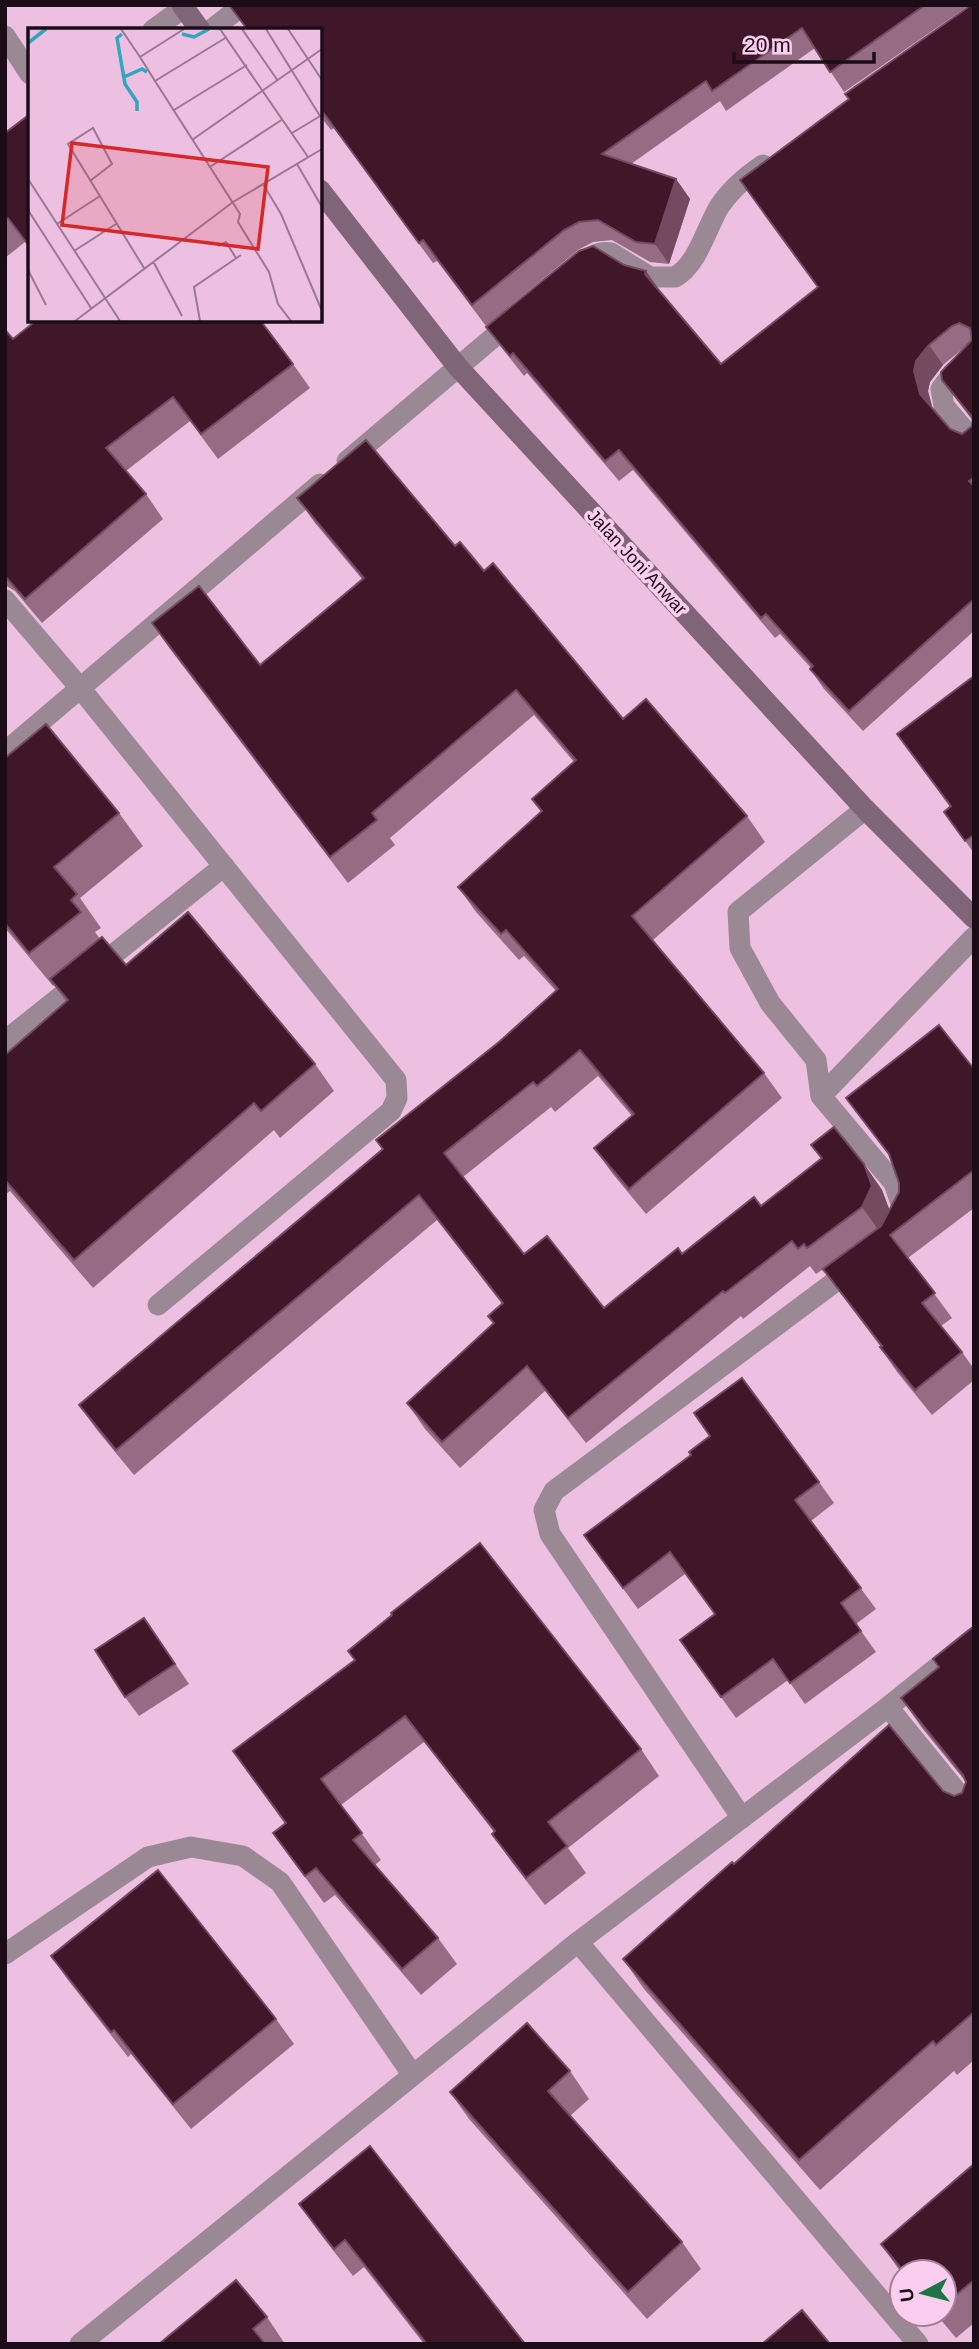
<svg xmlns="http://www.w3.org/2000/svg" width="979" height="2349" viewBox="0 0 979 2349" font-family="Helvetica,sans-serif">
  <rect width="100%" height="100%" fill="#edc0e1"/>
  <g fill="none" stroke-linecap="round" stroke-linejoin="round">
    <g stroke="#9b8895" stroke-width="21">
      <path d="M 153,30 L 183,8"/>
      <path d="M 5,36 L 30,74"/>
      <path d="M 81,689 L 396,1080 L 397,1098 L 391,1111 L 158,1305"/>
      <path d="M 865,809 L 738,912 L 740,948 L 770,1003 L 816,1060 L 821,1096 L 974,937"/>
      <path d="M 5,1041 L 224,866"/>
      <path d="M 821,1096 L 894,1183 L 904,1212 L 901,1219"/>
      <path d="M 742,1818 L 550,1534 L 544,1510 L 554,1491 L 856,1266"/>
    </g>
    <g stroke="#9b8895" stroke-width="21">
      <path d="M 211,30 L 243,5"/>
      <path d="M 580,265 C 590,257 598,251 611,253 L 650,277 L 675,277 C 698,264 706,229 719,207 C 731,189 745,177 763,165"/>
      <path d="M 974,356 L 953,373 L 941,389 L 944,406 L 974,441"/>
      <path d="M 347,461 L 515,319"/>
      <path d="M 5,600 L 81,689"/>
      <path d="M 5,752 L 320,484"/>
      <path d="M 888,1707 L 974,1813"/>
      <path d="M 578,1942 L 918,2344"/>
      <path d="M 5,1954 L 148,1857 L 191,1847 L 243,1856 L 280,1882 L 412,2074"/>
      <path d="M 80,2344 L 578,1942 L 888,1707 L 974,1638"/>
    </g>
    <g stroke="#806579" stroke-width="21">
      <path d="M 182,5 L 200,30"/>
      <path d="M 320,190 L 457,366 L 865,809 L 974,918"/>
    </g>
  </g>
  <g fill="#966c84" fill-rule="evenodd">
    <path d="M 229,5 L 974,5 L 974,631 L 863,731 L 824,689 L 810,669 L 811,668 L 780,634 L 775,638 L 633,470 L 619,481 L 527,373 L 524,376 L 501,347 L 486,327 L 624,265 L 646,271 L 660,292 L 721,364 L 818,287 L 849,99 L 967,8 L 968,6 L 844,92 L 815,48 L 726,111 L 720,101 L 631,164 L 676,179 L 690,199 L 669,264 L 650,262 L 612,240 L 593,242 L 578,250 L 486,326 L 437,261 L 433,263 L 334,128 L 331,130 L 320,116 L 320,30 L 247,30 ZM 967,345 L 942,380 L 972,420 L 972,426 L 962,434 L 950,429 L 933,409 L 928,391 L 930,382 L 943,365 Z"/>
    <path d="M 30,114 L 30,248 L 25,242 L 5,258 L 5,133 Z"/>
    <path d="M 5,330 L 13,339 L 293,364 L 310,388 L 218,459 L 190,421 L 126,471 L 146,494 L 163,519 L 42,623 L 15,591 L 5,585 Z"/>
    <path d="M 297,498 L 455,546 L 484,571 L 623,719 L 747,816 L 765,842 L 653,940 L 764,1073 L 782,1098 L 646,1214 L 612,1173 L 594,1148 L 632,1116 L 598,1076 L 555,1112 L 551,1107 L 463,1177 L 524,1254 L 604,1308 L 682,1254 L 761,1206 L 821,1159 L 811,1145 L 864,1164 L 882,1190 L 889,1210 L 899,1192 L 899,1183 L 890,1157 L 846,1098 L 974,1069 L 974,1208 L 908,1258 L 952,1318 L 941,1326 L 962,1352 L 974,1369 L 974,1380 L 932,1415 L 897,1372 L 880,1347 L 881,1347 L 841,1294 L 826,1273 L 825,1273 L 822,1270 L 816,1274 L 810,1266 L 743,1319 L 741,1316 L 586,1443 L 545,1391 L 460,1468 L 425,1429 L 407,1403 L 493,1324 L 502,1304 L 437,1220 L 134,1475 L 97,1430 L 79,1405 L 382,1149 L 376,1140 L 499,1042 L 556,991 L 524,956 L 519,960 L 476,912 L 458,887 L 541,812 L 532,799 L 574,762 L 534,715 L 390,838 L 395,845 L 348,883 L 170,649 L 152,623 L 260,665 L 362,579 L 315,523 Z"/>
    <path d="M 974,676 L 974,853 L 944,812 L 950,807 L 897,734 Z"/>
    <path d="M 5,758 L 119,813 L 143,846 L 80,898 L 101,928 L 95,932 L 100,939 L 126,965 L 315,1064 L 334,1091 L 280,1138 L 274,1130 L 93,1288 L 10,1191 L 5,1195 L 5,1055 L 66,1002 L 54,985 L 53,986 L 5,928 Z"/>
    <path d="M 694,1413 L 819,1482 L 834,1503 L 811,1521 L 876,1609 L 856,1624 L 876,1652 L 805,1704 L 788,1680 L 736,1718 L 680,1640 L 715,1614 L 685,1574 L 638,1609 L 584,1535 L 691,1455 L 710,1437 Z"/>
    <path d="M 144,1618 L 189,1684 L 139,1716 L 125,1697 Z"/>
    <path d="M 974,1626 L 974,2060 L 957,2075 L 954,2071 L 820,2190 L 644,1989 L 623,1959 L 734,1864 L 943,1791 L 954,1796 L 962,1793 L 966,1782 L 922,1728 L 901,1698 L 939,1667 L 933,1659 Z"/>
    <path d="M 355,1660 L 641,1749 L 659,1776 L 568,1848 L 586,1873 L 545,1905 L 511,1861 L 492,1834 L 494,1832 L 424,1742 L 341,1805 L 381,1860 L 375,1865 L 438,1938 L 457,1964 L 421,1995 L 335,1895 L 324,1903 L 273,1833 L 285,1824 L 233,1751 Z"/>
    <path d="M 51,1956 L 276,2019 L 294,2044 L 191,2129 L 131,2054 L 128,2057 L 68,1980 Z"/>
    <path d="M 570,2071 L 589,2099 L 570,2116 L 682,2242 L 701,2269 L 647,2319 L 469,2119 L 450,2092 Z"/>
    <path d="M 974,2164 L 974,2323 L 956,2338 L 936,2314 L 944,2314 L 944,2272 L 902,2272 L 902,2274 L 881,2244 Z"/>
    <path d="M 299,2204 L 525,2344 L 424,2344 L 364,2267 L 353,2276 L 318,2231 Z"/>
    <path d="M 267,2317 L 285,2344 L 159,2344 Z"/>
  </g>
  <g fill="#734a60">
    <path d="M 676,179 L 690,199 L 669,264 L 655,244 Z"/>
    <path d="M 646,271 L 660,291 L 659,295 L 645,274 Z"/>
    <path d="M 929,345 L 943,365 L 930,382 L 928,391 L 934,415 L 920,394 L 914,371 L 916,361 Z"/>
    <path d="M 864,1164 L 882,1190 L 890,1211 L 880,1232 L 862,1207 Z"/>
  </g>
  <g fill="#3f1728" stroke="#734a60" stroke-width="2" fill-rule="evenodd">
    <path d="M 229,5 L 925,5 L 830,72 L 802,28 L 712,91 L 706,81 L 602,154 L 676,179 L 655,244 L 636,242 L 598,220 L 579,222 L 564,230 L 472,305 L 423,240 L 419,243 L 320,108 L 320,30 L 248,30 Z"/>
    <path d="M 969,5 L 974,5 L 974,477 L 969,481 L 974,486 L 974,599 L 849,711 L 810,669 L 813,666 L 766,614 L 761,618 L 619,450 L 605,461 L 513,353 L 510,356 L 486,327 L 579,251 L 593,246 L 624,265 L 646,271 L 645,274 L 721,364 L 818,287 L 740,180 L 849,99 L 845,94 L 967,8 ZM 959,323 L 970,328 L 972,340 L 941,372 L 942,380 L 973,418 L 972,426 L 962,434 L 950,429 L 920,394 L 914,371 L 916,361 L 929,345 L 952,326 Z"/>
    <path d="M 30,114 L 30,247 L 8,218 L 5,220 L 5,133 Z"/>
    <path d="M 37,320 L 260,320 L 293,364 L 201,434 L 173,397 L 106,448 L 146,494 L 25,599 L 5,576 L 5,330 L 13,339 Z"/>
    <path d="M 366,440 L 455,546 L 460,542 L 484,571 L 493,563 L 623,719 L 646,699 L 747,816 L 632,916 L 764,1073 L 629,1189 L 594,1148 L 634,1114 L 580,1050 L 537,1086 L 533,1082 L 444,1153 L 524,1254 L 547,1236 L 604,1308 L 678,1248 L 682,1254 L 754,1197 L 761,1206 L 822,1158 L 811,1145 L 834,1127 L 864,1164 L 872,1186 L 862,1207 L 807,1248 L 804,1244 L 798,1249 L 792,1241 L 725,1293 L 723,1291 L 568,1418 L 527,1366 L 442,1442 L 407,1403 L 494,1323 L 488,1316 L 503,1303 L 419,1195 L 116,1450 L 79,1405 L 383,1149 L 376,1140 L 499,1042 L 558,989 L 506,930 L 501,934 L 458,887 L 542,811 L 532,799 L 576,760 L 516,690 L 372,813 L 377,820 L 330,857 L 152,623 L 199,586 L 260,665 L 364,578 L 297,498 Z"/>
    <path d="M 974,676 L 974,835 L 965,841 L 944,812 L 951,806 L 897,734 Z"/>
    <path d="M 46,724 L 119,813 L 54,867 L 77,894 L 71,900 L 81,912 L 29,953 L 5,923 L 5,758 Z"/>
    <path d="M 188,912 L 315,1064 L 261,1111 L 254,1103 L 74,1260 L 5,1180 L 5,1055 L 68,1000 L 50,979 L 102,937 L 126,965 Z"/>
    <path d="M 939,1025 L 974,1069 L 974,1170 L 890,1235 L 935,1293 L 922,1303 L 962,1352 L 915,1390 L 880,1347 L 882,1346 L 823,1269 L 881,1226 L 899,1192 L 899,1183 L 889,1154 L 846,1098 Z"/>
    <path d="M 742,1378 L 819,1482 L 795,1500 L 861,1588 L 841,1603 L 861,1631 L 790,1683 L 773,1659 L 721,1697 L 680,1640 L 715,1614 L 670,1552 L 623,1588 L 584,1535 L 691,1455 L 689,1452 L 710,1436 L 694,1413 Z"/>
    <path d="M 480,1543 L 641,1749 L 548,1822 L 567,1846 L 526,1878 L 492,1834 L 495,1831 L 405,1716 L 321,1779 L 362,1833 L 353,1840 L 438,1938 L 402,1969 L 316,1868 L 305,1876 L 273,1833 L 286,1823 L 233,1751 L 355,1660 L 348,1651 L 392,1615 L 391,1613 Z"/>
    <path d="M 144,1618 L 175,1664 L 125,1697 L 95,1650 Z"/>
    <path d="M 974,1626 L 974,2012 L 936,2045 L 933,2041 L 799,2160 L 623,1959 L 732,1862 L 734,1864 L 889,1725 L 943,1791 L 954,1796 L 962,1793 L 966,1782 L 963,1775 L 901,1698 L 939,1667 L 933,1659 Z"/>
    <path d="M 158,1870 L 276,2019 L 173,2104 L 114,2030 L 111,2032 L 51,1956 Z"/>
    <path d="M 527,2023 L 570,2071 L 548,2091 L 682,2242 L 628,2292 L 450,2092 Z"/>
    <path d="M 370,2146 L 525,2344 L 427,2344 L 345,2240 L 334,2249 L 299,2204 Z"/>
    <path d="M 974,2164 L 974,2280 L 944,2305 L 944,2272 L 904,2272 L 881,2244 Z"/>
    <path d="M 236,2280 L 267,2317 L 253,2329 L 265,2344 L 159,2344 Z"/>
    <path d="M 802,2310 L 830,2344 L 762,2344 Z"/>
  </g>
  <g text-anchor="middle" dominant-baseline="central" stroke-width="7" stroke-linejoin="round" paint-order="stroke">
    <g font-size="18" fill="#1c0c18" stroke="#fbcdee">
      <text transform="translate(637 562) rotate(47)">Jalan Joni Anwar</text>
    </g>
  </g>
  <g transform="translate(28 28)">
    <rect width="294" height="294" fill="#edc0e1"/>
    <path fill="none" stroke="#33a6bf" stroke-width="3.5" d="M 94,6 L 89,10 L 97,56 L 109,74 L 109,83M 154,6 L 166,9 L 181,1M 0,15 L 18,1M 96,49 L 114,41 L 119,44"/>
    <path fill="none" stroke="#997891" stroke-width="2" d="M 93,1 L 112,29M 192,1 L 280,129M 214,1 L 250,53M 238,1 L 292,88M 260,1 L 294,52M 199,9 L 127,53 L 212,186 L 210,194 L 241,244 L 250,276 L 263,293M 127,53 L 112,29 L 156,1M 146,82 L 219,37M 264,105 L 294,87M 164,112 L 294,21M 269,136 L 294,179M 182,139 L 255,91M 0,151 L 92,293M 62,153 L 84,136 L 65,100 L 40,116 L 116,240M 235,156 L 253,186 L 294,283M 0,182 L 63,280M 29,196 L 72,168M 190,218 L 198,214 L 208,230M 46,223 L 88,196M 125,233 L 154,288M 0,242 L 18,277M 47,293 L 205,174 L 294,121M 172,293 L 166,259 L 213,227"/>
    <path fill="#d62828" fill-opacity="0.15" stroke="#d62828" stroke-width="3.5" d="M 44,115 L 240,139 L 230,221 L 34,197 Z"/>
    <rect width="294" height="294" fill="none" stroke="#1c0c18" stroke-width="3.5"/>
  </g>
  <rect width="979" height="2349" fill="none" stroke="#1c0c18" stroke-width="14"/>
  <g transform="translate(923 2293) rotate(263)"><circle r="33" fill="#fbcdee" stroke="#a28098" stroke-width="2"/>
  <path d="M0-5L12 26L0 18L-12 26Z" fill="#1e7447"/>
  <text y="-10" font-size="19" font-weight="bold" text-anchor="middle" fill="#1c0c18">U</text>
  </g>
  <path d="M734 52v10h140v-10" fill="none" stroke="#1c0c18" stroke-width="3.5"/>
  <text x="744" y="52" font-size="21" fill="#1c0c18" stroke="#fbcdee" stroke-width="5" paint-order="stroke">20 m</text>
</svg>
